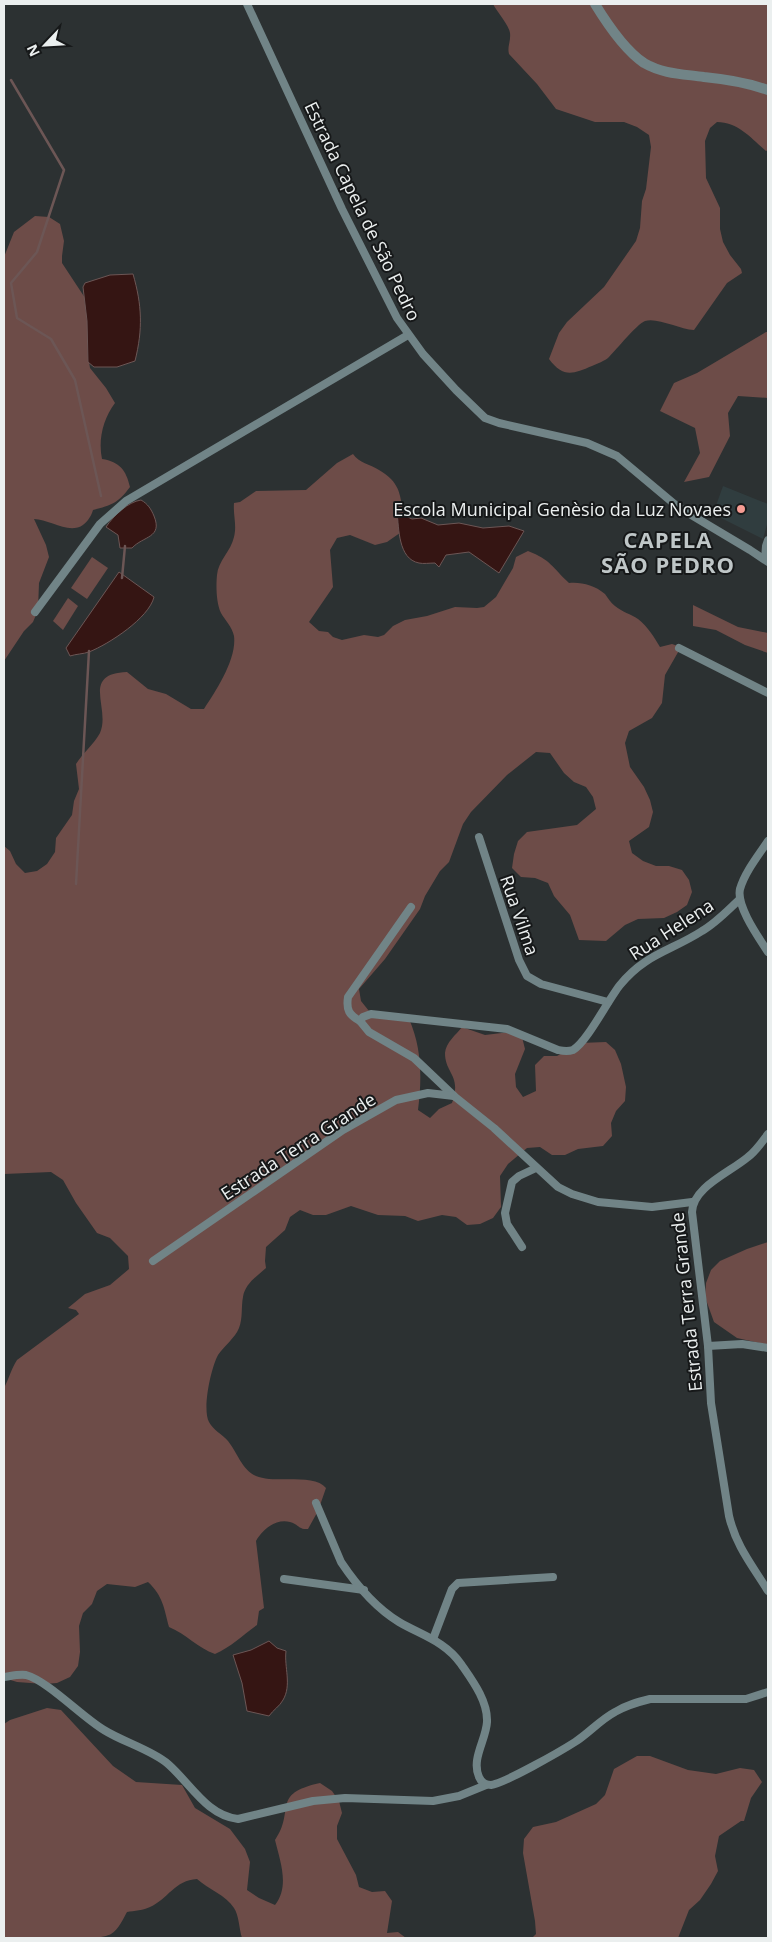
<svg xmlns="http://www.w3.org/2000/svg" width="772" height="1942" viewBox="0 0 772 1942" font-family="'Open Sans',sans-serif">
  <rect width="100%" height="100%" fill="#2c3132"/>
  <path fill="#303d3f" d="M 723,486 L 768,504 L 768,521 L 763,539 L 713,514 Z"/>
  <g fill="#6d4c48">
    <path d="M 493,4 L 768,4 L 768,150 L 766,151 C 751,138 738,122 717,122 L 710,128 L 705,141 L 706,178 L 720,208 L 720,229 L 723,242 L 730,255 L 741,269 L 742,273 L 727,283 L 694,330 C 679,329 657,317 645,321 C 636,325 617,349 609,357 C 605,361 598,363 592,366 C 573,374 563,378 549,359 L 559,333 L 567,322 L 604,287 L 636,241 L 640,228 L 642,201 L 646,189 L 651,147 L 649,135 L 637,127 L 624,122 L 595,122 L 556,109 L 537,84 L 509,54 C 507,47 511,41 510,33 C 509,25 497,12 493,4 Z"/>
    <path d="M 35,216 L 49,217 L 60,224 L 64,241 L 62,256 L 62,263 L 91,307 L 88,356 L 90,368 L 106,388 L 115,403 C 103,419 98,440 102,459 C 120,462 126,470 130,487 C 118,503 112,505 93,510 C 92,514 90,517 88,520 C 74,539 51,519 34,519 L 46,545 L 49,557 L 39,583 L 38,610 L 33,622 L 24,631 L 4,661 L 4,257 L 14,232 Z"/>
    <path d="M 766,332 L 768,332 L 768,398 L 738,396 L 728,413 L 730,436 L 709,477 L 684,482 L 700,453 L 695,428 L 660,411 L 674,383 L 697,373 Z"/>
    <path d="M 353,454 C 359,463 370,464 379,470 C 407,486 398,504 407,528 L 387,542 L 375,545 L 350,535 L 337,538 L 330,550 L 333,587 L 309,622 L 319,631 L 328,632 L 333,637 L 342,640 L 364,635 L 378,637 L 384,635 L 393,626 L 405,620 L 427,616 L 455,607 L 477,608 L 484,607 L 496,597 L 513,568 L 516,557 L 528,551 C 551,560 552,567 569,583 C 582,582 594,585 605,594 C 608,598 611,603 615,606 C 622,612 631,614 638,619 C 648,627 654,637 660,647 L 672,644 L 681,647 L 665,675 L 662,703 L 652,718 L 629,731 L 625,743 L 630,767 L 644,787 L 650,800 L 653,812 L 649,827 L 629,841 L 632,853 L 643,861 L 656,866 L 669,866 L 682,870 L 689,880 L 692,892 L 687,905 L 677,912 L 664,918 L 638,919 L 625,925 L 606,941 L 579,940 L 570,915 L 554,896 L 548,883 L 535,878 L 521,877 L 512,868 L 514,854 L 518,841 L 527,832 L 577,825 L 596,809 L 593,797 L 586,787 L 574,782 L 564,773 L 550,753 L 536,752 L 507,775 L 471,812 L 463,824 L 449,862 L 440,871 L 425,896 L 420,909 L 385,959 L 359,989 L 361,1001 L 369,1011 L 409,1019 C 422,1048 422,1079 418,1110 L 430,1118 L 439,1109 L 452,1103 C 462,1075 445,1074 445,1053 C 446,1042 456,1035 462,1027 L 485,1035 L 510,1032 L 522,1037 L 525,1049 L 515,1074 L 516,1087 L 523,1097 L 536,1091 L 535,1065 L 544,1056 L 557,1056 L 580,1043 L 606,1042 L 615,1050 L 621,1064 L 626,1087 L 625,1101 L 616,1111 L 611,1123 L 612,1136 L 603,1146 L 578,1149 L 565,1155 L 552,1155 L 540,1147 L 527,1148 L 508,1164 L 500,1176 L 501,1207 L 493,1218 L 480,1224 L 467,1225 L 456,1217 L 442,1215 L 418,1221 L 405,1216 L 378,1215 L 351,1206 L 326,1215 L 313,1215 L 300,1210 L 290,1217 L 285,1230 L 266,1247 L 265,1261 L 266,1268 C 257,1276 245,1284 243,1297 C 241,1307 243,1318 239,1328 C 235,1338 224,1346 218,1355 C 211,1368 202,1409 209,1422 C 213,1430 222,1434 228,1441 C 237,1452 242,1470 256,1476 C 274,1484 314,1473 326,1488 L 318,1511 L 308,1529 C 299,1530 298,1524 290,1522 C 276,1518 262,1530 256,1541 L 264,1608 L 259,1611 L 257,1625 C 243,1635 231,1647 215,1654 C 198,1648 186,1634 169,1627 C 164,1608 163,1596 148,1582 L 135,1587 L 107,1584 L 97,1591 L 92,1604 L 83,1613 L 79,1626 L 80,1652 L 78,1666 L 70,1677 L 57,1683 L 44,1684 L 17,1682 L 4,1678 L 4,1388 C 9,1379 11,1369 17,1360 L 79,1314 L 76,1310 L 68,1308 L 85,1294 L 110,1285 L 129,1269 L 128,1256 L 110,1238 L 97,1233 L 76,1203 L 63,1180 L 51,1172 L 4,1174 L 4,846 L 10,851 L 16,864 L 25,873 L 37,871 L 47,864 L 55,852 L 56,838 L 72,815 L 74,801 L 79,789 L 76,764 C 83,753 94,744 100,733 C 111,708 80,674 127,672 L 148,689 L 166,694 L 191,709 L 204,709 C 216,691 237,659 234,636 C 232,627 225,620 221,613 C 216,603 216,585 217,575 C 218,561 231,551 234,537 C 237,525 233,515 234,503 L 240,502 L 256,491 L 306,490 L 337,463 Z"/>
    <path d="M 92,557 L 108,568 L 87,599 L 71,588 Z"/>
    <path d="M 68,598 L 78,606 L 63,630 L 53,621 Z"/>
    <path d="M 693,605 L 738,627 L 768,633 L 768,653 L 745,645 L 716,630 L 693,626 Z"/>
    <path d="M 768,1242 L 768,1345 L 737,1338 L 714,1322 L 705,1297 L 706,1283 L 711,1270 L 720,1261 L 747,1249 Z"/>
    <path d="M 47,1708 L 61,1710 L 113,1766 L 136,1782 L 182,1785 L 195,1808 L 230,1829 L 245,1849 L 250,1862 L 247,1890 L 259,1898 L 275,1905 C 290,1886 280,1861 275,1840 C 296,1810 270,1794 320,1783 L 332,1791 L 339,1801 L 342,1813 L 337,1826 L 337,1839 L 356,1875 L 359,1887 L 372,1892 L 385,1891 L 392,1901 L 387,1933 L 398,1932 L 406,1938 L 242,1938 C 239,1929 239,1915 234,1908 C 226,1895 208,1889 197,1879 C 175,1880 168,1899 150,1907 C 144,1910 134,1911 127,1912 C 123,1919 119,1929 111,1934 C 98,1942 24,1938 4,1938 L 4,1724 L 10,1720 Z"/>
    <path d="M 637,1756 L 650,1756 L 688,1770 L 716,1774 L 740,1768 L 754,1770 L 762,1782 L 751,1798 L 744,1821 L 741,1821 L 719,1836 L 715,1856 L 718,1871 L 711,1884 L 700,1900 L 689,1910 L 678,1938 L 532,1938 L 536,1934 L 535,1921 L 523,1853 L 524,1839 L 533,1827 L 556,1822 L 596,1804 L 605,1795 L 614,1769 Z"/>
  </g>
  <g fill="#351513" stroke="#6c5655">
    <path d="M 133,274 C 142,305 143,329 135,361 L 117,367 L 94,367 L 88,362 L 87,321 L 83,287 L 85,283 L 110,275 Z"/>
    <path d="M 141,500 C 148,504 151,509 154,516 C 163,538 143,536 132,548 L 120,548 L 118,535 L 106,527 C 114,515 128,502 141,500 Z"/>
    <path d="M 397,512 L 412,519 L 421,518 L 438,525 L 459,523 L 483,528 L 509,526 L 524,531 L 499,573 L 469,552 L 446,555 L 439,567 L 435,563 C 430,563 423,564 419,563 C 398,559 399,528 397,512 Z"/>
    <path d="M 119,572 L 154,597 C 149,618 109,644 89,652 C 83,654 76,654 70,656 L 66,648 Z"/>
    <path d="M 269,1641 L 277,1648 L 286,1651 C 284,1667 292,1685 283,1700 C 280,1706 273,1710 269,1716 L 247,1711 L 242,1683 L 233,1655 L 251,1650 Z"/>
  </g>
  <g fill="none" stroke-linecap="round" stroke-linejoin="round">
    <g stroke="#6c5655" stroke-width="2.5">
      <path d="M 11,80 L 64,170 L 37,252 L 11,283 L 17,318 L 51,339 L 75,380 L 101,496"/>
      <path d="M 122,578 L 125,546"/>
      <path d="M 76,884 L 89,651"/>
    </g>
    <g stroke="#718487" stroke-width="8">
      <path d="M 247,4 L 342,209 L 397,318 L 423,354 L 456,390 L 485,418 L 499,423 L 587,443 L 617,456 L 678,507 L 750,550 L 768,562"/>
      <path d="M 765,559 L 766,546 L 768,540"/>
      <path d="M 35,612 L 100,524 L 126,501 L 408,335"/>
      <path d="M 679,648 L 768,693"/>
      <path d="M 479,837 L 519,960 L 527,976 L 541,984 L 608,1002"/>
      <path d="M 768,841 C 758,856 745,872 740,889 C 736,906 759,938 768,952"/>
      <path d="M 360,1021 C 349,1015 346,1010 348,997 L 411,907"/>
      <path d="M 454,1096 L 414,1058 L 369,1032 L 360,1021 L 363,1017 L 371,1014 L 507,1029 L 558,1050 C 563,1051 567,1052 573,1050 C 587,1042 608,1000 620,985 C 645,954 671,951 702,931 C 716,923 728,910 740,899"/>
      <path d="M 768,1134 C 762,1142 756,1151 748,1157 C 729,1173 693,1187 692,1212 L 708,1346 L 711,1403 L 729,1516 C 736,1546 752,1565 768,1591"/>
      <path d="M 522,1247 L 507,1224 L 505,1213 L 512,1182 L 519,1176 L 536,1168"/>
      <path d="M 153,1261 L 343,1130 L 396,1100 L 428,1093 L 454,1096 L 494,1128 L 558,1187 L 572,1194 L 598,1202 L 652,1207 L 692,1202"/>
      <path d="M 708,1346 L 742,1344 L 768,1348"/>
      <path d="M 316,1503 L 341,1562 C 355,1583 376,1608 399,1622 C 421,1635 445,1641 461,1664 C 472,1680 488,1701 487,1722 C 486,1740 471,1759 479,1777 C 481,1782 485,1785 491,1785 C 505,1783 561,1751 575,1742 C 589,1733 600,1720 615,1712 C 626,1705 638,1702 650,1699 L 746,1699 L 768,1692"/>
      <path d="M 284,1579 L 364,1590"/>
      <path d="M 433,1639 L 452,1589 L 458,1583 L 553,1577"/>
      <path d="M 4,1677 C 11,1676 19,1674 26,1675 C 48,1681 82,1717 104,1730 C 123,1742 152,1750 168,1764 C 190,1783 207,1816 238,1819 L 313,1801 L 345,1798 L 433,1801 L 459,1796 L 486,1785"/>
    </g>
    <path stroke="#718487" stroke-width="10" d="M 595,4 C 606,22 626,51 644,63 C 663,74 683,74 704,77 C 725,79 748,83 768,90"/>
  </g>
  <circle fill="#f59c93" stroke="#161819" stroke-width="2" cx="741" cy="509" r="5"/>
  <g text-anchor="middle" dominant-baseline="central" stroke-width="4" stroke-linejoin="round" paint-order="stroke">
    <g font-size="18" fill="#ebefef" stroke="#161819">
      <text transform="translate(363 211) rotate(64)">Estrada Capela de São Pedro</text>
      <text transform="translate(520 915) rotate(71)">Rua Vilma</text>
      <text transform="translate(671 929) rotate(-33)">Rua Helena</text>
      <text transform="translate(298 1146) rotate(-33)">Estrada Terra Grande</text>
      <text transform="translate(686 1302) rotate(-96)">Estrada Terra Grande</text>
    </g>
    <g font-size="18" fill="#ebefef" stroke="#161819" text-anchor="end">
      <text x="731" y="509">Escola Municipal Genèsio da Luz Novaes</text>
    </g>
    <g font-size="22" font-weight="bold" letter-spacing="1" fill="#bfc6c7" stroke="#161819">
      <text x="668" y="539">CAPELA<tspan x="668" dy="25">SÃO PEDRO</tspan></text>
    </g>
  </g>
  <rect width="772" height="1942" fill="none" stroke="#ebefef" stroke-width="10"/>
  <g transform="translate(45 45) rotate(245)" stroke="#161819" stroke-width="4" paint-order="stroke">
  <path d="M0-4L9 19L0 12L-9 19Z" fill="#ebefef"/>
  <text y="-8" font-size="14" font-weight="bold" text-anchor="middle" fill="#ebefef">N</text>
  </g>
</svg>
